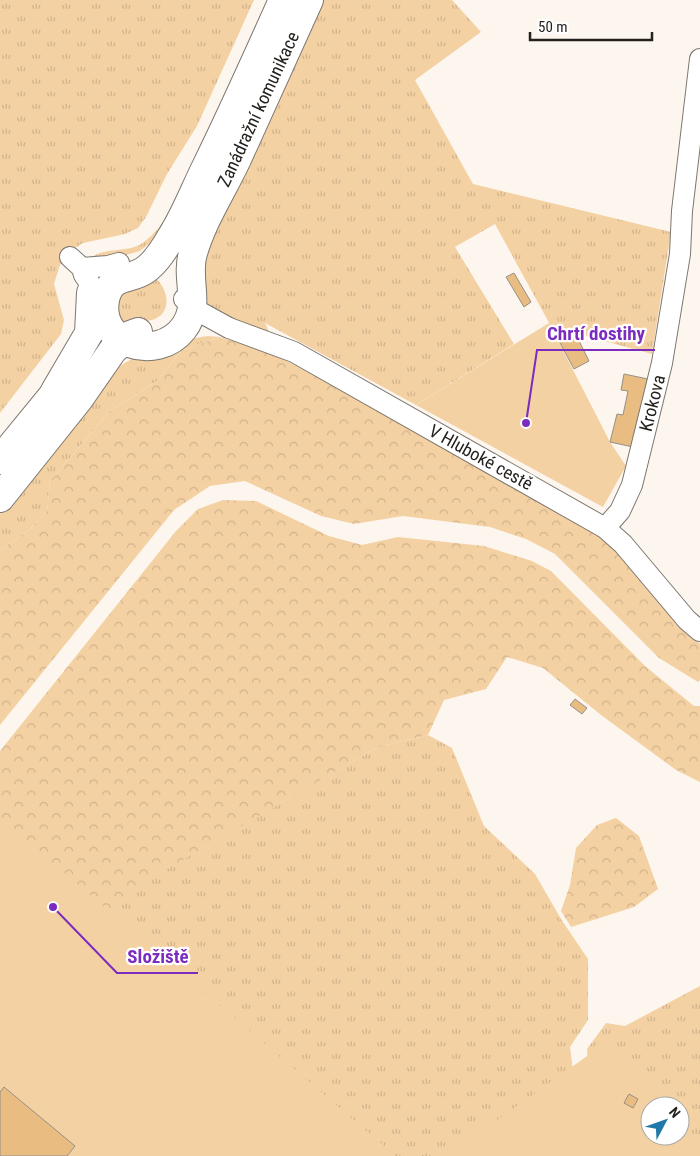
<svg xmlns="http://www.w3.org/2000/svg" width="700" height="1156" viewBox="0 0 700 1156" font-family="'Roboto Condensed',sans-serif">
  <defs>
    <pattern id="grass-tufts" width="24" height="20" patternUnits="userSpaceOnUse" patternTransform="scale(1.25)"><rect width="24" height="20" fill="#f4d1a3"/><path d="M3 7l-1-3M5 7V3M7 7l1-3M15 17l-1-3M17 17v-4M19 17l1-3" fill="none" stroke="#d1b38c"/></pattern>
    <pattern id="forest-crowns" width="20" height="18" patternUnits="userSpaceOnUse" patternTransform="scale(1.25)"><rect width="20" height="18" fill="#f4d1a3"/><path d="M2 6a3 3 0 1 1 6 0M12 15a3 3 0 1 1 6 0" fill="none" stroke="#d1b38c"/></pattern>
  </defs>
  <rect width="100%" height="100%" fill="#fdf6ee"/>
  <g fill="url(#grass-tufts)">
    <path d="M 0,0 L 254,0 L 197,126 L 167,174 L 146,217 L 138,228 L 125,234 L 83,243 L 72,250 L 60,265 L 54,284 L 64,320 L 61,334 L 0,413 Z"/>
    <path d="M 321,0 L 452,0 L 481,32 L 415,80 L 473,184 L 671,232 L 652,354 L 575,333 L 559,341 L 495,224 L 455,247 L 514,344 L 416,405 L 265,323 L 272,338 L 203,306 L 197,267 Z"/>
    <path d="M 196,167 L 154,240 L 140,251 L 109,260 L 90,259 C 101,247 126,253 141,244 C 168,227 177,192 196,167 Z"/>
    <path d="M 152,275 C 166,284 175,310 155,319 C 147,322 134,322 124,326 C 102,298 131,286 152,275 Z"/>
    <path d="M 208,336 L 220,337 L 182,350 L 157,381 L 110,411 L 50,481 L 47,511 L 28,531 L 0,550 L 0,514 L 117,368 C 140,351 181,340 208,336 Z"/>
    <path d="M 428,735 L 452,748 L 484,826 L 535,874 L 561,919 L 588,959 L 588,1020 L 570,1047 L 576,1095 L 552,1156 L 82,1156 L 104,937 L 126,892 L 378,747 Z"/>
    <path d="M 700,986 L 700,1156 L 680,1136 L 680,1106 L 652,1106 L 588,1070 L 587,1049 L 606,1023 L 625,1026 Z"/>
  </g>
  <g fill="url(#forest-crowns)">
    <path d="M 220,337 L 274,354 L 547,501 L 612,546 L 700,644 L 700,680 L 698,682 L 659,658 L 555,554 L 526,539 L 490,527 L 403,516 L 354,524 L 321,516 L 245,481 L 210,486 L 174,510 L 0,725 L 0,550 L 28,531 L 47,511 L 50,481 L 110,411 L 157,381 L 182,350 Z"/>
    <path d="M 223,500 L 256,501 L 329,536 L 362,545 L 398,537 L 484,546 L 532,561 L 551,571 L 645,666 L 694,706 L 700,706 L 700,782 L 676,770 L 601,715 L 543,668 L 507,657 L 486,689 L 444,700 L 428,735 L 378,747 L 127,892 L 104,937 L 0,881 L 0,751 L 176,531 L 198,509 Z"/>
    <path d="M 616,818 L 639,836 L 658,889 L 634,907 L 571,927 L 561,911 L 570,885 L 576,848 L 597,825 Z"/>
  </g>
  <g fill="#f4d1a3">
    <path d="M 549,323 L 610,442 L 626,466 L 603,507 L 416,405 Z"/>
    <path d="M 0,818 L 396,1156 L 0,1156 Z"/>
    <path d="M 611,1039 L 669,1106 L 650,1106 L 650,1136 L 680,1136 L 680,1119 L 700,1142 L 700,1156 L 447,1156 Z"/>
  </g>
  <g fill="#e9bc81" stroke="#969088">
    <path d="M 514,273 L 531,302 L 524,307 L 506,277 Z"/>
    <path d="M 575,333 L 589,361 L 574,369 L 559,341 Z"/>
    <path d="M 624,374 L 648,379 L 633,447 L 610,442 L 617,414 L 623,415 L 628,391 L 621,390 Z"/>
    <path d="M 575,699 L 587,708 L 582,714 L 570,705 Z"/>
    <path d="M 4,1087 L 75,1146 L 67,1156 L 0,1156 L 0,1092 Z"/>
    <path d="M 629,1094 L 638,1099 L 633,1108 L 624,1103 Z"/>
  </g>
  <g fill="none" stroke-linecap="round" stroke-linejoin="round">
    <g stroke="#7c766f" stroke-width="22">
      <g id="minor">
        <path d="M 70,257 L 82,268 L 84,275 L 103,302"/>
        <path d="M 82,268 L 108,266 L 119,263"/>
        <path d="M 184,299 L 198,311 L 229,328 L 294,352 L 605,528 L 623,544 L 687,620 L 700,631"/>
        <path d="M 605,528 L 620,511 L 632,485 L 662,363 L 680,254 L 682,211 L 700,59"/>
      </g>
    </g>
    <g stroke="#7c766f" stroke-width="30">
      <g id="secondary">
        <path d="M 283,0 C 258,56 233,112 206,167 C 195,189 186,213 173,234 C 166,246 157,262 145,270 C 130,281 110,273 105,300 C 97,345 157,362 183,329 C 202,305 185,280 193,253 C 203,219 222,191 237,159 C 261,106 285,53 309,0"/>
        <path d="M 55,391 L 89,333 L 91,293"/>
        <path d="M 0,460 L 67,378"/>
        <path d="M 0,498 L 79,399 L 113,350 L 130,335 L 138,332"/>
      </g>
    </g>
    <use href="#minor" stroke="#fff" stroke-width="20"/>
    <use href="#secondary" stroke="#fff" stroke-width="28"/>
  </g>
  <g text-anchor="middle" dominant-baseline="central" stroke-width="4.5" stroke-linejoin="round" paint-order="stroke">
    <g font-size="18" fill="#24221e" stroke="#fff">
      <text transform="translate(258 109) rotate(-65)">Zanádražní komunikace</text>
      <text transform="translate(652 403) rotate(-76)">Krokova</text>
      <text transform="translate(481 457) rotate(29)">V Hluboké cestě</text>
    </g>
  </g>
  <path fill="none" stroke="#7b2cbf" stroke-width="2" d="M526 423L537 350H655M53 907L117 973H198"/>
  <g fill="#7b2cbf" stroke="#fff" stroke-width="2">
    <circle cx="526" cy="423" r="5"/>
    <circle cx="53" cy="907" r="5"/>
  </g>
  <g font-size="19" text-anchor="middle" font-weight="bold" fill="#7b2cbf" stroke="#fff" stroke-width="4.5" stroke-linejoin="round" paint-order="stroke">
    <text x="596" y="340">Chrtí dostihy</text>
    <text x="158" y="963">Složiště</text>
  </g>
  <g transform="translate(665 1121) rotate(49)"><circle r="24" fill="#ffffff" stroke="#a7a7a5"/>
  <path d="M0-4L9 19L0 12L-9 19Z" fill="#2079a8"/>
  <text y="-8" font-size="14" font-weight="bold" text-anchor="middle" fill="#24221e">N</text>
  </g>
  <path d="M530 32v8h122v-8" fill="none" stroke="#24221e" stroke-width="2.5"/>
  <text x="538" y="32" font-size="15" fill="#24221e" stroke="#ffffff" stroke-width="4" paint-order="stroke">50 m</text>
</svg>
